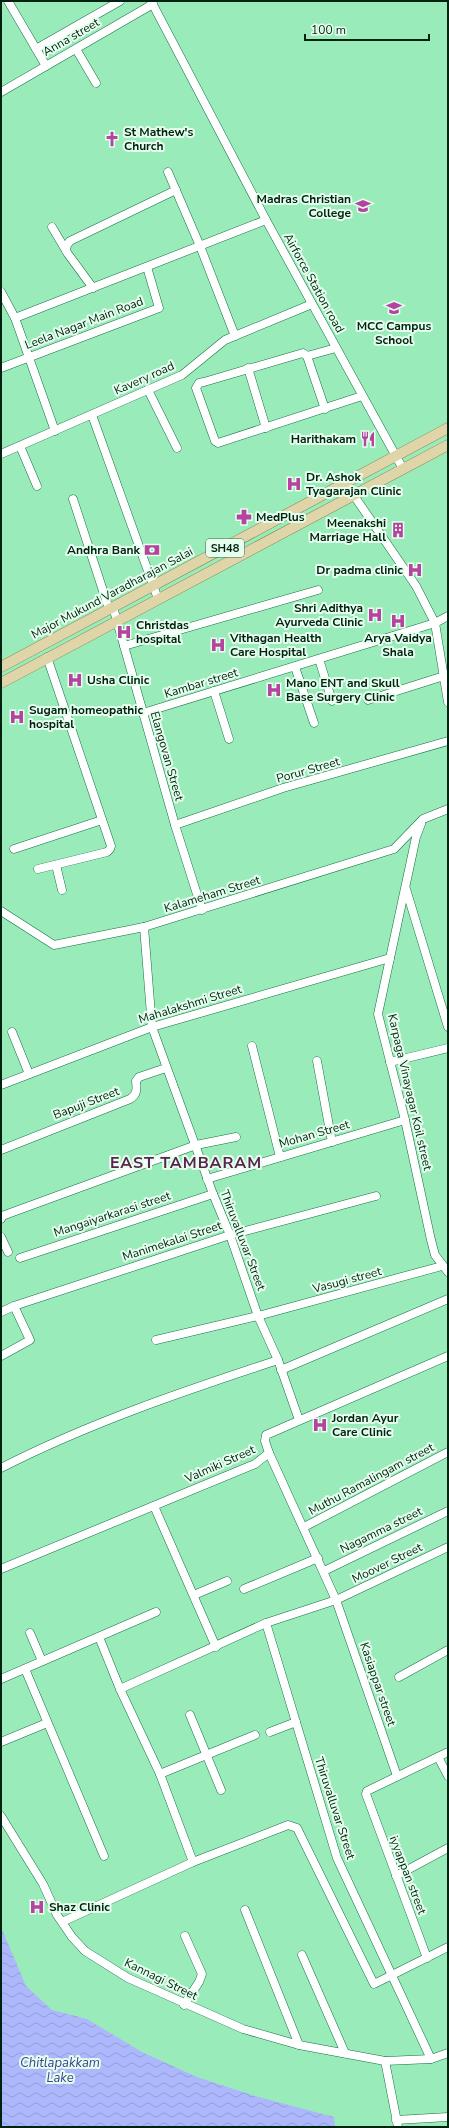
<svg xmlns="http://www.w3.org/2000/svg" width="449" height="2128" viewBox="0 0 449 2128" font-family="'Nunito Sans',sans-serif">
  <defs>
    <pattern id="water-waves" width="16" height="10" patternUnits="userSpaceOnUse"><rect width="16" height="10" fill="#acb8fb"/><path d="M0 5q4-4 8 0t8 0" fill="none" stroke="#929ed6"/></pattern>
  </defs>
  <rect width="100%" height="100%" fill="#99ecb9"/>
  <path fill="url(#water-waves)" d="M 1,1927 L 26,1986 L 52,2010 L 87,2019 L 142,2052 L 197,2077 L 255,2096 L 334,2117 L 335,2127 L 1,2127 Z"/>
  <g fill="none" stroke-linecap="round" stroke-linejoin="round">
    <g stroke="#157044" stroke-width="9">
      <g id="minor">
        <path d="M 8,1 L 46,66"/>
        <path d="M 151,1 L 266,220 L 403,469"/>
        <path d="M 36,49 L 120,1"/>
        <path d="M 76,49 L 96,83"/>
        <path d="M 1,92 L 153,4"/>
        <path d="M 168,172 L 200,246 L 235,336"/>
        <path d="M 52,227 L 68,254 L 93,288"/>
        <path d="M 66,250 L 67,245 L 70,241 L 176,190"/>
        <path d="M 1,292 L 15,318 L 55,431"/>
        <path d="M 15,318 L 266,220"/>
        <path d="M 307,356 L 336,348"/>
        <path d="M 1,368 L 159,308 L 147,267"/>
        <path d="M 248,368 L 266,428"/>
        <path d="M 148,390 L 177,448"/>
        <path d="M 325,409 L 307,356 L 303,353 L 204,382 L 199,383 L 196,388 L 215,441 L 218,443 L 362,396"/>
        <path d="M 92,415 L 158,599"/>
        <path d="M 20,446 L 37,486"/>
        <path d="M 1,454 L 182,375 L 225,340 L 312,304"/>
        <path d="M 346,484 L 416,586 L 435,623 L 448,702"/>
        <path d="M 73,499 L 109,609"/>
        <path d="M 113,607 L 175,825 L 202,910"/>
        <path d="M 124,646 L 318,590"/>
        <path d="M 319,659 L 332,701"/>
        <path d="M 295,667 L 314,723"/>
        <path d="M 214,691 L 229,739"/>
        <path d="M 368,700 L 444,676"/>
        <path d="M 143,713 L 435,623 L 448,616"/>
        <path d="M 421,824 L 416,837 L 378,1014 L 405,1120 L 431,1240 L 435,1255 L 448,1272"/>
        <path d="M 175,825 L 283,788 L 448,741"/>
        <path d="M 14,849 L 102,820"/>
        <path d="M 56,865 L 62,890"/>
        <path d="M 38,869 L 107,852 L 110,849 L 111,846 L 47,657"/>
        <path d="M 406,889 L 448,1027"/>
        <path d="M 1,911 L 54,945 L 144,927 L 394,849 L 423,819 L 448,809"/>
        <path d="M 144,927 L 152,1027 L 213,1194 L 230,1235 L 258,1316 L 278,1360 L 299,1420"/>
        <path d="M 12,1032 L 29,1074"/>
        <path d="M 252,1046 L 280,1157"/>
        <path d="M 317,1061 L 332,1142"/>
        <path d="M 390,1062 L 448,1048"/>
        <path d="M 1,1085 L 152,1027 L 390,958"/>
        <path d="M 1,1150 L 130,1099 C 137,1095 137,1089 136,1081 L 139,1077 L 166,1068"/>
        <path d="M 207,1179 L 405,1120"/>
        <path d="M 1,1219 L 2,1216 L 196,1145 L 236,1137"/>
        <path d="M 1,1237 L 8,1252"/>
        <path d="M 20,1258 L 213,1194"/>
        <path d="M 1,1312 L 14,1306 L 230,1235 L 376,1196"/>
        <path d="M 156,1340 L 258,1316 L 442,1266"/>
        <path d="M 1,1356 L 30,1340 L 14,1306"/>
        <path d="M 281,1370 L 448,1299"/>
        <path d="M 269,1453 L 336,1600 L 397,1776"/>
        <path d="M 1,1468 C 89,1423 184,1391 278,1360"/>
        <path d="M 154,1506 L 216,1647"/>
        <path d="M 304,1527 L 448,1452"/>
        <path d="M 1,1569 L 255,1464 L 269,1453 L 265,1441 L 266,1435 L 448,1356"/>
        <path d="M 324,1571 L 448,1511"/>
        <path d="M 244,1589 L 318,1558"/>
        <path d="M 194,1595 L 227,1581"/>
        <path d="M 30,1633 L 42,1661"/>
        <path d="M 99,1637 L 120,1689 L 160,1774 L 193,1862"/>
        <path d="M 25,1669 L 104,1856"/>
        <path d="M 399,1677 L 448,1650"/>
        <path d="M 1,1679 L 156,1612"/>
        <path d="M 120,1689 L 266,1623"/>
        <path d="M 190,1715 L 221,1790"/>
        <path d="M 270,1732 L 296,1722"/>
        <path d="M 1,1742 L 47,1723"/>
        <path d="M 438,1757 L 448,1776"/>
        <path d="M 160,1774 L 255,1735"/>
        <path d="M 1,1816 L 43,1884 L 57,1915 L 72,1937 L 85,1951 L 128,1978 L 243,2029 L 299,2045 L 385,2061 L 431,2059 L 448,2053"/>
        <path d="M 396,1876 L 448,1848"/>
        <path d="M 245,1910 L 299,2045"/>
        <path d="M 62,1922 L 193,1862 L 288,1825 L 297,1828 L 374,1984 L 448,1947"/>
        <path d="M 302,1955 L 345,2053"/>
        <path d="M 427,1958 L 366,1794 L 367,1791 L 448,1752"/>
        <path d="M 184,2005 L 199,1982 L 202,1974 L 185,1936"/>
        <path d="M 431,2059 L 337,1858 L 266,1623 L 336,1600 L 448,1547"/>
        <path d="M 385,2061 L 398,2127"/>
        <path d="M 396,2120 L 448,2117"/>
      </g>
    </g>
    <g stroke="#83844e" stroke-width="11">
      <g id="major">
        <path d="M 1,667 L 448,428"/>
        <path d="M 1,683 L 448,445"/>
      </g>
    </g>
    <use href="#minor" stroke="#fff" stroke-width="8"/>
    <use href="#major" stroke="#dfd5a9" stroke-width="10"/>
  </g>
  <defs>
    <g id="church-bare" transform="scale(1.2)"><path d="M-1.2-6h2.4v3.5h3.3v2.4h-3.3V6h-2.4V-.1h-3.3v-2.4h3.3Z" fill="#b5439f" stroke="#e6feee" stroke-width="2.5" paint-order="stroke"/></g>
    <g id="university-bare" transform="scale(1.2)"><path d="M0-5L7-2L0 1L-7-2ZM-4 1L0 2.5L4 1V4Q0 6-4 4Z" fill="#b5439f" stroke="#e6feee" stroke-width="2.5" paint-order="stroke"/></g>
    <g id="school-bare" transform="scale(1.2)"><path d="M0-5L7-2L0 1L-7-2ZM-4 1L0 2.5L4 1V4Q0 6-4 4Z" fill="#b5439f" stroke="#e6feee" stroke-width="2.5" paint-order="stroke"/></g>
    <g id="restaurant-bare" transform="scale(1.2)"><path d="M-5-6h1v4h1v-4h1v4h1v-4h1v5L-1.5 .5V6h-2V.5L-5-1ZM5-6V6H3V1.5H1.5Q1.5-4 5-6Z" fill="#b5439f" stroke="#e6feee" stroke-width="2.5" paint-order="stroke"/></g>
    <g id="hospital-bare" transform="scale(1.2)"><path d="M-5-5h3v3.5h4V-5h3V5h-3V1.5h-4V5h-3Z" fill="#b5439f" stroke="#e6feee" stroke-width="2.5" paint-order="stroke"/></g>
    <g id="pharmacy-bare" transform="scale(1.2)"><path d="M-2-6h4v4h4v4h-4v4h-4v-4h-4v-4h4Z" fill="#b5439f" stroke="#e6feee" stroke-width="2.5" paint-order="stroke"/></g>
    <g id="building-bare" transform="scale(1.2)"><path d="M-4-6H4V6H1V3H-1V6H-4ZM-2.5-4.3h1.7v1.8h-1.7ZM.8-4.3h1.7v1.8H.8ZM-2.5-1h1.7V.8h-1.7ZM.8-1h1.7V.8H.8Z" fill="#b5439f" stroke="#e6feee" stroke-width="2.5" paint-order="stroke"/></g>
    <g id="bank-bare" transform="scale(1.2)"><path d="M-6-4H6V4H-6ZM0-2.3a2.3 2.3 0 1 0 0 4.6a2.3 2.3 0 1 0 0-4.6Z" fill="#b5439f" stroke="#e6feee" stroke-width="2.5" paint-order="stroke"/></g>
  </defs>
  <g fill-rule="evenodd">
    <use href="#church-bare" x="112" y="139"/>
    <use href="#university-bare" x="363" y="206"/>
    <use href="#school-bare" x="394" y="308"/>
    <use href="#restaurant-bare" x="368" y="439"/>
    <use href="#hospital-bare" x="294" y="484"/>
    <use href="#pharmacy-bare" x="244" y="517"/>
    <use href="#building-bare" x="398" y="530"/>
    <use href="#bank-bare" x="152" y="550"/>
    <use href="#hospital-bare" x="415" y="570"/>
    <use href="#hospital-bare" x="375" y="615"/>
    <use href="#hospital-bare" x="398" y="621"/>
    <use href="#hospital-bare" x="124" y="632"/>
    <use href="#hospital-bare" x="218" y="645"/>
    <use href="#hospital-bare" x="75" y="680"/>
    <use href="#hospital-bare" x="274" y="690"/>
    <use href="#hospital-bare" x="17" y="717"/>
    <use href="#hospital-bare" x="320" y="1425"/>
    <use href="#hospital-bare" x="37" y="1907"/>
  </g>
  <g text-anchor="middle" dominant-baseline="central" stroke-width="4" stroke-linejoin="round" paint-order="stroke">
    <rect fill="#e6feee" stroke="#456453" stroke-width="1" x="206" y="539" width="38" height="18" rx="3"/>
    <g font-size="11" font-weight="bold" fill="#002210">
      <text x="225" y="548">SH48</text>
    </g>
    <g font-size="12" fill="#002210" stroke="#e6feee">
      <text transform="translate(71 37) rotate(-30)">Anna street</text>
      <text transform="translate(314 283) rotate(61)">Airforce Station road</text>
      <text transform="translate(84 323) rotate(-21)">Leela Nagar Main Road</text>
      <text transform="translate(144 378) rotate(-24)">Kavery road</text>
      <text transform="translate(112 593) rotate(-28)">Major Mukund Varadharajan Salai</text>
      <text transform="translate(201 683) rotate(-17)">Kambar street</text>
      <text transform="translate(167 756) rotate(74)">Elangovan Street</text>
      <text transform="translate(308 770) rotate(-16)">Porur Street</text>
      <text transform="translate(212 894) rotate(-17)">Kalameham Street</text>
      <text transform="translate(190 1004) rotate(-17)">Mahalakshmi Street</text>
      <text transform="translate(410 1092) rotate(77)">Karpaga Vinayagar Koil street</text>
      <text transform="translate(86 1103) rotate(-21)">Bapuji Street</text>
      <text transform="translate(314 1134) rotate(-16)">Mohan Street</text>
      <text transform="translate(112 1214) rotate(-18)">Mangaiyarkarasi street</text>
      <text transform="translate(243 1240) rotate(69)">Thiruvalluvar Street</text>
      <text transform="translate(172 1241) rotate(-18)">Manimekalai Street</text>
      <text transform="translate(347 1280) rotate(-15)">Vasugi street</text>
      <text transform="translate(220 1464) rotate(-24)">Valmiki Street</text>
      <text transform="translate(371 1479) rotate(-28)">Muthu Ramalingam street</text>
      <text transform="translate(381 1530) rotate(-26)">Nagamma street</text>
      <text transform="translate(387 1563) rotate(-26)">Moover Street</text>
      <text transform="translate(378 1684) rotate(71)">Kasiappar street</text>
      <text transform="translate(335 1808) rotate(72)">Thiruvalluvar Street</text>
      <text transform="translate(408 1875) rotate(69)">iyyappan street</text>
      <text transform="translate(161 1979) rotate(26)">Kannagi Street</text>
    </g>
    <g font-size="12" font-weight="bold" fill="#002210" stroke="#e6feee" text-anchor="start">
      <text x="124" y="132">St Mathew's<tspan x="124" dy="14">Church</tspan></text>
      <text x="351" y="199" text-anchor="end">Madras Christian<tspan x="351" dy="14">College</tspan></text>
      <text x="394" y="326" text-anchor="middle">MCC Campus<tspan x="394" dy="14">School</tspan></text>
      <text x="356" y="439" text-anchor="end">Harithakam</text>
      <text x="306" y="477">Dr. Ashok<tspan x="306" dy="14">Tyagarajan Clinic</tspan></text>
      <text x="256" y="517">MedPlus</text>
      <text x="386" y="523" text-anchor="end">Meenakshi<tspan x="386" dy="14">Marriage Hall</tspan></text>
      <text x="140" y="550" text-anchor="end">Andhra Bank</text>
      <text x="403" y="570" text-anchor="end">Dr padma clinic</text>
      <text x="363" y="608" text-anchor="end">Shri Adithya<tspan x="363" dy="14">Ayurveda Clinic</tspan></text>
      <text x="136" y="625">Christdas<tspan x="136" dy="14">hospital</tspan></text>
      <text x="230" y="638">Vithagan Health<tspan x="230" dy="14">Care Hospital</tspan></text>
      <text x="398" y="638" text-anchor="middle">Arya Vaidya<tspan x="398" dy="14">Shala</tspan></text>
      <text x="87" y="680">Usha Clinic</text>
      <text x="286" y="683">Mano ENT and Skull<tspan x="286" dy="14">Base Surgery Clinic</tspan></text>
      <text x="29" y="710">Sugam homeopathic<tspan x="29" dy="14">hospital</tspan></text>
      <text x="332" y="1418">Jordan Ayur<tspan x="332" dy="14">Care Clinic</tspan></text>
      <text x="49" y="1907">Shaz Clinic</text>
    </g>
    <g font-size="13" font-style="italic" fill="#3e4492" stroke="#e6feee">
      <text x="60" y="2063">Chitlapakkam<tspan x="60" dy="15">Lake</tspan></text>
    </g>
    <g font-size="16" font-weight="bold" letter-spacing="1" fill="#5a234f" stroke="#e6feee">
      <text x="186" y="1163">EAST TAMBARAM</text>
    </g>
  </g>
  <rect width="449" height="2128" fill="none" stroke="#002210" stroke-width="4"/>
  <path d="M305 34v6h124v-6" fill="none" stroke="#002210" stroke-width="2"/>
  <text x="311" y="34" font-size="12" fill="#002210" stroke="#e6feee" stroke-width="3" paint-order="stroke">100 m</text>
</svg>
